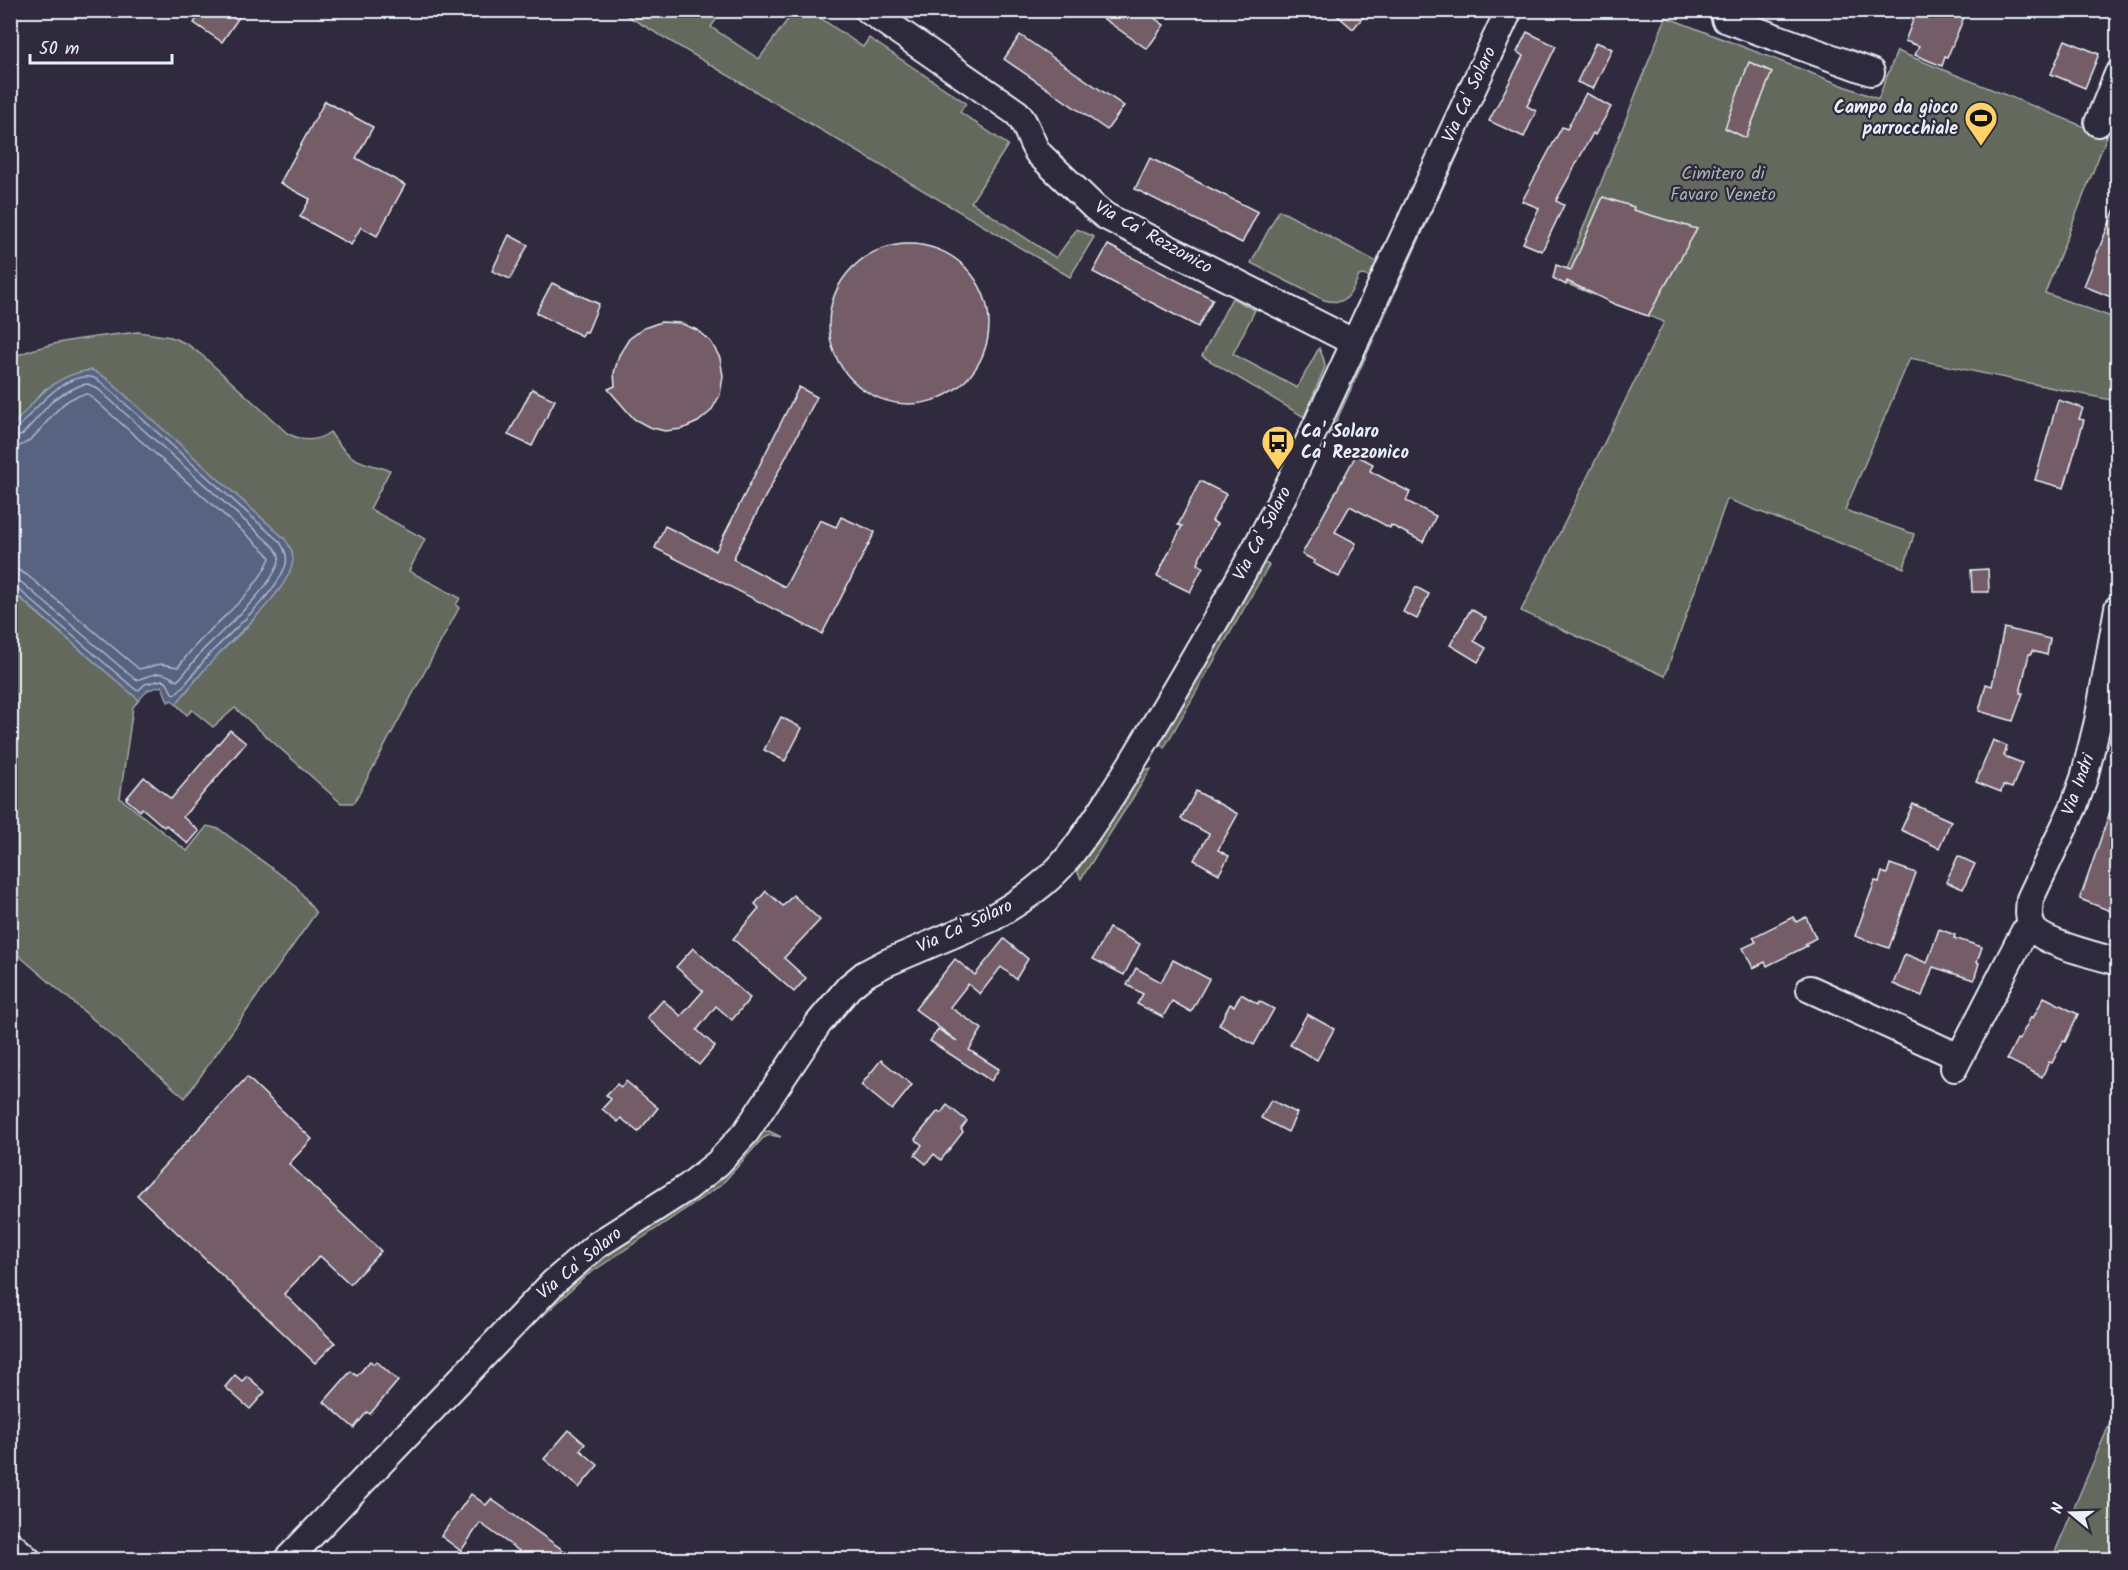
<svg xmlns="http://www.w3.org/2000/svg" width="2128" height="1570" viewBox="0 0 2128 1570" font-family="Kalam,sans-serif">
  <rect width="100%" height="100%" fill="#2f2a3d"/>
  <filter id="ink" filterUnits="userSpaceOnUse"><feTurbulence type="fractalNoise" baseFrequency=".0167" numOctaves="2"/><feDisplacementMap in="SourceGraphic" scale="12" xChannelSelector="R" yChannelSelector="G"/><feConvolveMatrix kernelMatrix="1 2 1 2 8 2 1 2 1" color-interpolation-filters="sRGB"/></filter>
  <g filter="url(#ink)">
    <g fill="#64695b" stroke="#a6adaa" stroke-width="1.5">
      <path d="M 619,11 L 722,11 L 711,27 L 759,59 L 794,11 L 810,11 L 863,47 L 869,38 L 966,103 L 960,112 L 1008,145 L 971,202 L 1056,258 L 1077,229 L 1094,237 L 1070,277 Z"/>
      <path d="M 1666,17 L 1878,99 L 1897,51 L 2107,136 L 2045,293 L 2117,319 L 2118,392 L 2115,401 L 1910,358 L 1845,510 L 1914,534 L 1904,568 L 1727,499 L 1665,676 L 1521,611 L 1664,322 L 1562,282 Z"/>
      <path d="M 1454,147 L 1461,148 L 1330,435 L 1326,431 Z"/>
      <path d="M 1279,210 L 1377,262 L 1370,277 L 1363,275 L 1359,276 C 1350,295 1348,306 1324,300 L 1251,263 Z"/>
      <path d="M 1232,298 L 1255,310 L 1233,354 L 1297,388 L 1319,348 L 1324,360 L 1325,367 L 1304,417 L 1202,356 Z"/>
      <path d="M 138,332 L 171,337 L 187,344 L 203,356 L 287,433 C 302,441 315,443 330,432 C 350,462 357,461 390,470 L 370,509 L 425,539 L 409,571 L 460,598 L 456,605 L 459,608 L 354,803 L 341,803 L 235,708 L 213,727 L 192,710 L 187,715 L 176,704 L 213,659 L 245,629 L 281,587 L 285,539 L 106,378 L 92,370 L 45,389 L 11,428 L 10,359 L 13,357 C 53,340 95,337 138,332 Z"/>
      <path d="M 1264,563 L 1269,565 L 1164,748 L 1156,739 L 1259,564 Z"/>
      <path d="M 10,590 L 139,700 L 133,707 L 120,798 L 187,851 L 207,826 L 219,829 L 296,886 L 316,913 L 185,1098 L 11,949 Z"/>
      <path d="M 1139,769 L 1151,769 L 1081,879 L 1077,871 L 1080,863 Z"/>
      <path d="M 769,1131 L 781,1137 L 770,1135 L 763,1138 L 721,1185 L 586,1276 L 543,1316 L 541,1312 L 559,1289 L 759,1133 Z"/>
      <path d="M 2117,1406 L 2117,1559 L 2052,1559 L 2110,1423 Z"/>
    </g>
    <path fill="#586481" stroke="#929cb1" stroke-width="1.5" d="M 92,370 L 106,378 L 285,539 C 290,547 295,554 292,565 C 284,596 234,636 212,661 C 200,674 188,689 176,704 L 172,700 L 168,702 L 162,686 L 148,690 L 139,700 L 11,590 L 11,428 C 35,400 53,374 92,370 Z"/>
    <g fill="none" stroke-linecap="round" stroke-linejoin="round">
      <g stroke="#aeb9c8" stroke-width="1.5">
        <path d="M 10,431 L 17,429 C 33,411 62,374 90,377 C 94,377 99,381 102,383 L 280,542 C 284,549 288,555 286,564 C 277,594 230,632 208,656 C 197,668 188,684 175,694 L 172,693 L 167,683 L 162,680 L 145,684 L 139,690 L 136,690 L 17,588 L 10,586"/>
        <path d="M 10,439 L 22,435 L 54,399 L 66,392 L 81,385 L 88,384 L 98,389 L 274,547 C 277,551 280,555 279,560 C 275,585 223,630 204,649 C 195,659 187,672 177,681 C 159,668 155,675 136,680 L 21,582 L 10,579"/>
        <path d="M 10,448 C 42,447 52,395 88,394 L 267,553 L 270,558 C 255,594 221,617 196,645 C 189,652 184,660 178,667 L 161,664 L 139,669 L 27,575 L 18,570 L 10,570"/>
      </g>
    </g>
    <g fill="#755d67" stroke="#e8f1f8" stroke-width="1.5">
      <path d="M 202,10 L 244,10 L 222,42 L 194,23 Z"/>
      <path d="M 1091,10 L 1143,10 L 1164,25 L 1147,49 Z"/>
      <path d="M 1331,10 L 1369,10 L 1353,29 Z"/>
      <path d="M 1917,10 L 1954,10 L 1965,15 L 1947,58 L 1945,57 L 1942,66 L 1915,55 L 1919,46 L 1905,41 Z"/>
      <path d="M 1527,32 L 1556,46 L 1527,106 L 1536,111 L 1524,137 L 1489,121 L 1523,56 L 1517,52 Z"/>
      <path d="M 1020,35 L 1124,106 L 1107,130 L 1004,59 Z"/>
      <path d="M 2065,40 L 2099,54 L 2085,88 L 2051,74 Z"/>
      <path d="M 1596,42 L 1612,49 L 1593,89 L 1577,82 Z"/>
      <path d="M 1749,62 L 1772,72 L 1746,138 L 1725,128 Z"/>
      <path d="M 1586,93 L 1611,107 L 1595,135 L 1593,133 L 1556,201 L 1564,205 L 1542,251 L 1523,243 L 1539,208 L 1522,201 L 1562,127 L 1567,129 Z"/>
      <path d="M 325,101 L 373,127 L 356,158 L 405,185 L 377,236 L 361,227 L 351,245 L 300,217 L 310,199 L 280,183 Z"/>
      <path d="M 1150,158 L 1258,212 L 1242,243 L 1135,189 Z"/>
      <path d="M 1603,197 L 1634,207 L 1633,210 L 1697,229 L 1648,316 L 1614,304 L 1567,281 L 1566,285 L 1553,278 L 1556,265 L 1571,270 Z"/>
      <path d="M 2117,204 L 2118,205 L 2118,300 L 2084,286 Z"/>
      <path d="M 509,235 L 528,245 L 510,279 L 492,271 Z"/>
      <circle cx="909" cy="324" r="80"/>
      <path d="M 1108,245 L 1213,299 L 1198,327 L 1093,272 Z"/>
      <path d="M 552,283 L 599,304 L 587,333 L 585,331 L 582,336 L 536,313 Z"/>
      <path d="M 661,322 L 680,323 L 697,330 L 711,342 L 720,358 L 723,376 L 720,395 L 711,411 L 698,422 L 682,429 L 665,431 L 649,427 L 634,419 L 608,389 L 615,386 L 614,373 L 619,355 L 629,339 L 644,328 Z"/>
      <path d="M 799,387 L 817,397 L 733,559 L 785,587 L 820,520 L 836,527 L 841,517 L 875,532 L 822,634 L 655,548 L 665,526 L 716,551 Z"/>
      <path d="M 532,389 L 555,400 L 532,446 L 508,435 Z"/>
      <path d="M 2058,400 L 2083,408 L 2079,419 L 2084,420 L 2064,488 L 2035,480 Z"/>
      <path d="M 1356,455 L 1373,464 L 1370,471 L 1410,492 L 1406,501 L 1436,516 L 1423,542 L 1391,525 L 1390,528 L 1350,506 L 1335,532 L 1356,543 L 1339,577 L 1313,563 L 1315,561 L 1302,554 Z"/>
      <path d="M 1200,481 L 1226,494 L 1212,521 L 1217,524 L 1199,558 L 1200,559 L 1198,564 L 1203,567 L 1190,592 L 1157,576 L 1182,526 L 1178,525 Z"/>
      <path d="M 1988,569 L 1989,592 L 1972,592 L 1971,570 Z"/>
      <path d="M 1416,587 L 1429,594 L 1417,619 L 1403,612 Z"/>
      <path d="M 1471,609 L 1486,618 L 1474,641 L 1486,648 L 1478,662 L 1450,645 Z"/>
      <path d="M 2004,628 L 2050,639 L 2047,655 L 2032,651 L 2031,654 L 2029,654 L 2020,693 L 2023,693 L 2013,721 L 1979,711 L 1986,684 L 1992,686 Z"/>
      <path d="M 781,717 L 802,728 L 785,761 L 764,750 Z"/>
      <path d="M 230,730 L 246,743 L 183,817 L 199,831 L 188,844 L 166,825 L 164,827 L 142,808 L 140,811 L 126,799 L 144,777 L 171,799 Z"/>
      <path d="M 1993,740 L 2007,746 L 2004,756 L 2022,763 L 2012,788 L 2003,785 L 2001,792 L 1976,782 Z"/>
      <path d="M 1196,791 L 1238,814 L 1218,850 L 1229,856 L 1219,874 L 1194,860 L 1209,834 L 1181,819 Z"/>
      <path d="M 2115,797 L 2118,797 L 2118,914 L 2080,899 Z"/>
      <path d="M 1913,804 L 1951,821 L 1939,848 L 1901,830 Z"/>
      <path d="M 1958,856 L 1975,864 L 1963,889 L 1946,882 Z"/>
      <path d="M 1890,864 L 1916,873 L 1889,948 L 1855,936 L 1875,881 L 1879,882 L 1882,872 L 1887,874 Z"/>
      <path d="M 766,891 L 783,906 L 793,895 L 820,920 L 784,958 L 806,978 L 794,992 L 733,939 L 759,908 L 755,904 Z"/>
      <path d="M 1793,917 L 1796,922 L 1806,917 L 1816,938 L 1805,944 L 1807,946 L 1767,966 L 1765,962 L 1753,968 L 1743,948 L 1756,942 L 1753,937 Z"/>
      <path d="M 1109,928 L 1140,944 L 1124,975 L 1093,959 Z"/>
      <path d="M 1939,929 L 1955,935 L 1954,938 L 1982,947 L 1977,962 L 1979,963 L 1974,980 L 1933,967 L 1922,996 L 1893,984 L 1905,954 L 1927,963 Z"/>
      <path d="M 1004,939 L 1028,959 L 1016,979 L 1001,967 L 980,994 L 968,984 L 950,1007 L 982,1029 L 969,1050 L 999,1069 L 991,1081 L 930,1041 L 938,1029 L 957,1041 L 915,1009 L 955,959 L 975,975 Z"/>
      <path d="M 693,948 L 750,998 L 732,1020 L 716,1006 L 697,1030 L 715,1046 L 699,1065 L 647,1018 L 663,1000 L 681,1016 L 703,991 L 676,967 Z"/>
      <path d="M 1173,960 L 1209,979 L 1191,1012 L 1172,1001 L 1163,1017 L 1137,1004 L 1143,994 L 1127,985 L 1136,968 L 1161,982 Z"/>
      <path d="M 1241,994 L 1258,1004 L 1259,1001 L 1274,1009 L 1254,1045 L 1219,1025 L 1230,1004 L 1234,1006 Z"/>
      <path d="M 2044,997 L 2078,1014 L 2065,1042 L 2063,1041 L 2052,1063 L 2049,1062 L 2042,1077 L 2007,1059 L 2017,1039 L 2019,1040 L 2031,1017 L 2033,1018 Z"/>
      <path d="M 1307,1014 L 1334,1029 L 1317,1060 L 1290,1045 Z"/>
      <path d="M 881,1060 L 912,1085 L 892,1110 L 861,1085 Z"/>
      <path d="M 247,1077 L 312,1139 L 289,1164 L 381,1251 L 350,1284 L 320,1256 L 284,1294 L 335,1343 L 315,1363 L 137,1195 Z"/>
      <path d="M 626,1081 L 658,1108 L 638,1132 L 621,1118 L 618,1122 L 602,1109 L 611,1099 L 606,1095 L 617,1084 L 621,1087 Z"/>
      <path d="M 1271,1100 L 1297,1113 L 1288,1132 L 1261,1118 Z"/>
      <path d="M 947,1105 L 967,1121 L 961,1129 L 963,1132 L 941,1160 L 934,1154 L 926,1164 L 915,1155 L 922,1145 L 915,1139 L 938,1111 L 941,1113 Z"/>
      <path d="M 370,1361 L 374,1364 L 376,1361 L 398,1381 L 370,1414 L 367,1412 L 354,1428 L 324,1402 L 351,1371 L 357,1376 Z"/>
      <path d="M 235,1375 L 242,1381 L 247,1376 L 265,1392 L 250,1409 L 225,1387 Z"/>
      <path d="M 569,1430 L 585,1444 L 580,1450 L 598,1465 L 579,1488 L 544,1459 Z"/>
      <path d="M 471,1494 L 486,1505 L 491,1499 L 577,1560 L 532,1560 L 480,1523 L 461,1551 L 441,1536 Z"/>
    </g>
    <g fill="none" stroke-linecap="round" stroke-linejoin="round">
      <g stroke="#e8f1f8" stroke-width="30">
        <g id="minor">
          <path d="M 868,10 L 1017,113 C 1029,126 1029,141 1039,154 L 1094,207 L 1105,216 L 1355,343"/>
          <path d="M 1726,10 L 1725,19 L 1871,72"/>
          <path d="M 2098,123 L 2118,74"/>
          <path d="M 2118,608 L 2098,721 L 2084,778 L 2074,806 L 2030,899 C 2029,909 2028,917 2032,927 C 2041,943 2099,956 2118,962"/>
          <path d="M 1810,989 L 1959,1057"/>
          <path d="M 1954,1068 L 2024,932 L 2033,929"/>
          <path d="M 10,1544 L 28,1560"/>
          <path d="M 287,1560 L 554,1282 L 597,1245 L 688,1187 L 718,1163 L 746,1132 L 818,1024 L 849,987 L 865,974 L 886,963 L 992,918 C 1021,901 1047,884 1068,858 C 1105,810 1136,756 1167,704 C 1210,631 1253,557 1291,480 L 1509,10"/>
        </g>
      </g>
      <use href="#minor" stroke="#2f2a3d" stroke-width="26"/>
    </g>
  </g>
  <defs>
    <g id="stadium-pin" transform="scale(1.725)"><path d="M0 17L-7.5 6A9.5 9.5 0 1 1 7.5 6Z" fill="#ffd166" stroke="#2f2a3d"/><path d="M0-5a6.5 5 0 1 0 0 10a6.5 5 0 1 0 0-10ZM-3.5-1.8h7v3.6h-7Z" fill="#111"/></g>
    <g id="bus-pin" transform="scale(1.725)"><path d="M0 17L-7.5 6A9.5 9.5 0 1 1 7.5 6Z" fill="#ffd166" stroke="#2f2a3d"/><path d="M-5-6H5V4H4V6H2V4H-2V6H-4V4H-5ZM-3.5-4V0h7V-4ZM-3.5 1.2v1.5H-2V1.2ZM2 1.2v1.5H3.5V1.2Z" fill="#111"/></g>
  </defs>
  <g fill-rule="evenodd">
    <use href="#stadium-pin" x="1981" y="118"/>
    <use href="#bus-pin" x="1278" y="442"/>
  </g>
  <g text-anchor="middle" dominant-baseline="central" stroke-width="4.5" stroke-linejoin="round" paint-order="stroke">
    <g font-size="18" fill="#e8f1f8" stroke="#2f2a3d">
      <text transform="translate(1470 95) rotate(-65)">Via Ca' Solaro</text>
      <text transform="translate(1153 238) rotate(29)">Via Ca' Rezzonico</text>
      <text transform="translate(1263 534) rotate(-62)">Via Ca' Solaro</text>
      <text transform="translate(2079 785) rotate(-70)">Via Indri</text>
      <text transform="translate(965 927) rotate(-25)">Via Ca' Solaro</text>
      <text transform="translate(580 1264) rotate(-39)">Via Ca' Solaro</text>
    </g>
    <g font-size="18" font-weight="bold" fill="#e8f1f8" stroke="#2f2a3d" text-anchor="end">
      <text x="1958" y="108">Campo da gioco<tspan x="1958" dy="21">parrocchiale</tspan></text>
      <text x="1301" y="432" text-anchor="start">Ca' Solaro<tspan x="1301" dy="21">Ca' Rezzonico</tspan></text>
    </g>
    <g font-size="18" fill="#adb4b1" stroke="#2f2a3d">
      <text x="1723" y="174">Cimitero di<tspan x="1723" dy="21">Favaro Veneto</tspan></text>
    </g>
  </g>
  <rect width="2128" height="1570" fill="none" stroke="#2f2a3d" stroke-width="36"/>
  <rect x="18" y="18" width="2092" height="1534" fill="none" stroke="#e8f1f8" stroke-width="2" filter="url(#ink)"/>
  <g transform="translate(2071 1513) rotate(289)" stroke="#2f2a3d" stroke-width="4.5" paint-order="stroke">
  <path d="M0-4.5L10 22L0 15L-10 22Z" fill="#e8f1f8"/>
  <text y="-9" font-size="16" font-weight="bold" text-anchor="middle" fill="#e8f1f8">N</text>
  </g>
  <path d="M30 54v9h142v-9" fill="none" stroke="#e8f1f8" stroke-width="3"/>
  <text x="39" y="54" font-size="18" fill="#e8f1f8" stroke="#2f2a3d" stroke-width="4.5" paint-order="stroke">50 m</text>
</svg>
